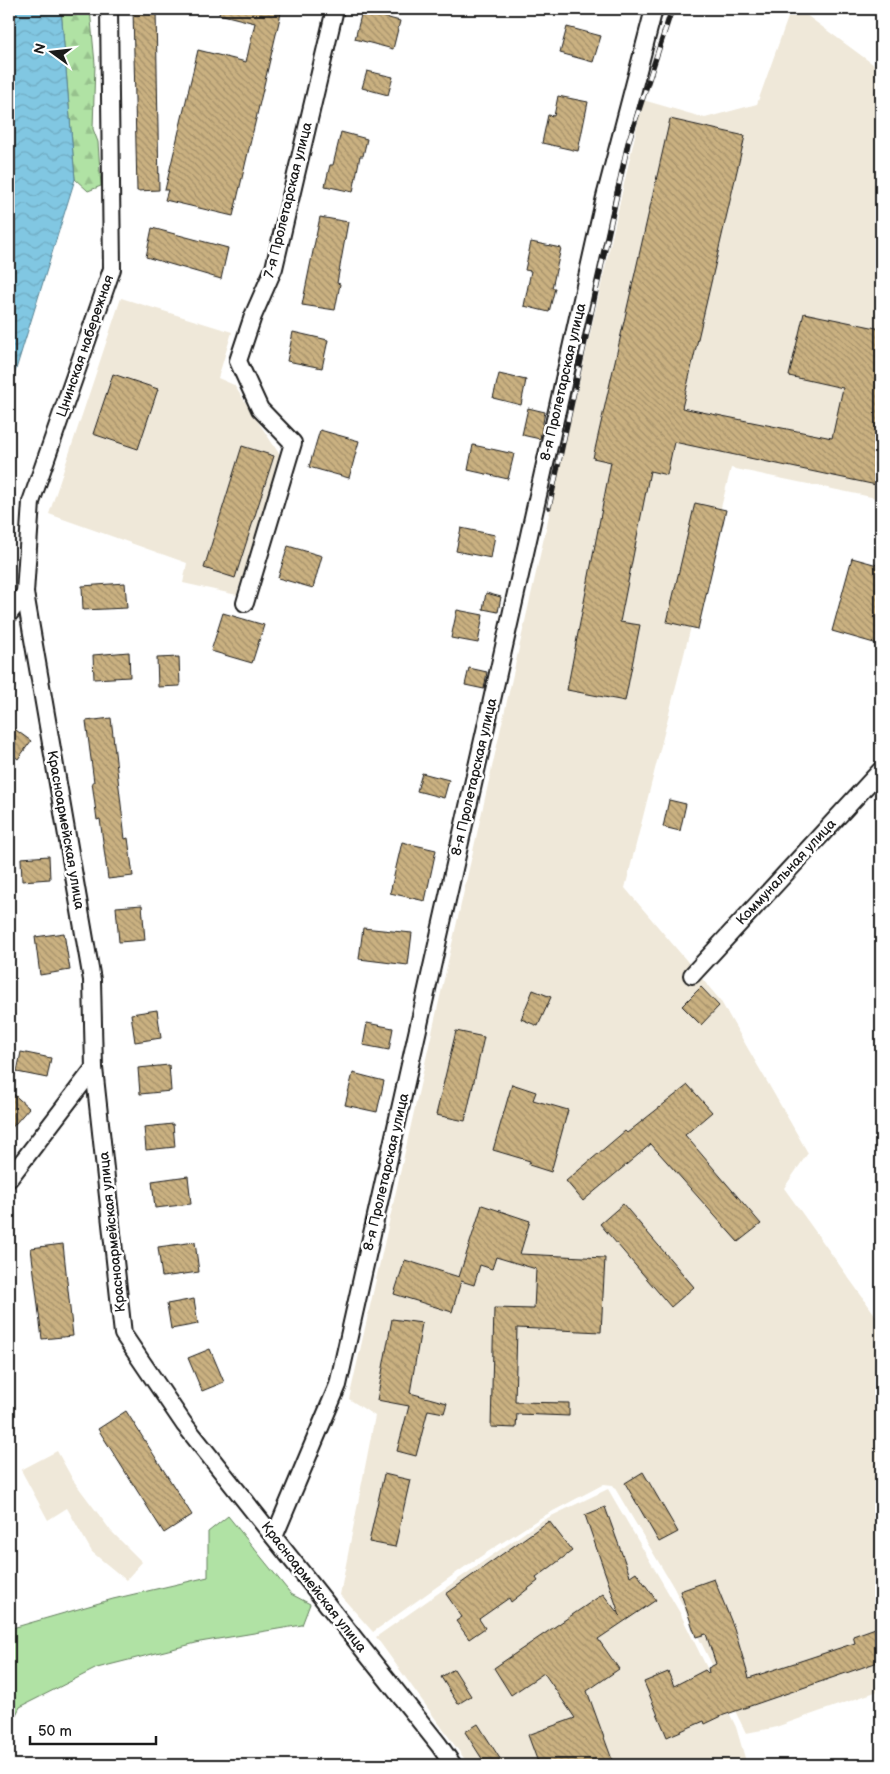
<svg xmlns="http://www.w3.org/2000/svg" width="890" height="1774" viewBox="0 0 890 1774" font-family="'Balsamiq Sans',sans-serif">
  <defs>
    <pattern id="forest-firs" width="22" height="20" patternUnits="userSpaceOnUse" patternTransform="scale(1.25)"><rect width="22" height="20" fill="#b0e2a4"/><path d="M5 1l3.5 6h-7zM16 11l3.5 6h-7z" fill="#97c18d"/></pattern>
    <pattern id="water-waves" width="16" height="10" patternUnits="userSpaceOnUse" patternTransform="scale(1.25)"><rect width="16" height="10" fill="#81c7e2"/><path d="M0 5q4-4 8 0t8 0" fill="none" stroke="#6faac1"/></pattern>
    <pattern id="building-back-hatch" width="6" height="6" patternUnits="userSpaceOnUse" patternTransform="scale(1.25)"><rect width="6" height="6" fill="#cab181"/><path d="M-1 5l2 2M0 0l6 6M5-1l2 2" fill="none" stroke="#a38f69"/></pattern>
  </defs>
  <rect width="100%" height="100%" fill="#fff"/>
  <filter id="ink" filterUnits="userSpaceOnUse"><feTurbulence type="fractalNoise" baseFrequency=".02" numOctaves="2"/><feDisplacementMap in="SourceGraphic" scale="10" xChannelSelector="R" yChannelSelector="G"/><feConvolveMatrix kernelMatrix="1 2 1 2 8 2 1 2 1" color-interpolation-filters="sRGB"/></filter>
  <g filter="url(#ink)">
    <g fill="#efe8d9">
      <path d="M 791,9 L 798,9 L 881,70 L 881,499 L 731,468 L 625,888 L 720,1000 L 808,1153 L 784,1188 L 881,1323 L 881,1690 L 773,1728 L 746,1733 L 674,1588 L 613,1485 L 604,1484 L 540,1518 L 466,1566 L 373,1632 L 340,1595 L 375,1416 L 349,1399 L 643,100 L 705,118 L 757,104 Z"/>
      <path d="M 121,298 L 232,332 L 218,378 L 234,385 L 280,455 L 237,595 L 183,583 L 187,563 L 49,514 Z"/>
      <path d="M 57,1451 L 73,1480 L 111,1531 L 142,1562 L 126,1580 L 92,1552 L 67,1508 L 48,1520 L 21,1470 Z"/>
      <path d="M 608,1489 L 680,1613 L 736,1727 L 747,1765 L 469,1765 L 376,1637 L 541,1521 Z"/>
    </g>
    <path fill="#b0e2a4" stroke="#667f60" d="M 228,1516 L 291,1594 L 310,1604 L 302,1625 L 200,1642 L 97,1668 L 20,1707 L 9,1728 L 9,1629 L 113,1599 L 208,1577 L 208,1532 Z"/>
    <path fill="url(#forest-firs)" stroke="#667f60" d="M 61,9 L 90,9 L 95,64 L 93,129 L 98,142 L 101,186 L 88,191 L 75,179 Z"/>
    <path fill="url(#water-waves)" stroke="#598393" d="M 9,9 L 61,9 L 75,179 L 12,382 L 9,387 Z"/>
    <g fill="url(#building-back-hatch)" stroke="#1c1c1c">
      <path d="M 133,9 L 156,9 L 159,190 L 137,191 Z"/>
      <path d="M 220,9 L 282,9 L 233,216 L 165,200 L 168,190 L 165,190 L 198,50 L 246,62 L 255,23 L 219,14 Z"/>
      <path d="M 362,11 L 400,21 L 393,49 L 355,39 Z"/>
      <path d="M 567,27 L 601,36 L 593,62 L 560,53 Z"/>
      <path d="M 367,71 L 393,77 L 388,95 L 362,88 Z"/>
      <path d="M 558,96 L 588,102 L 578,151 L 542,143 L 548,115 L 554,116 Z"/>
      <path d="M 670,119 L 745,136 L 682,408 L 832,438 L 843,388 L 789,376 L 804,313 L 881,329 L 881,486 L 674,442 L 667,475 L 650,471 L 620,622 L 640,625 L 625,701 L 567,690 L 611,462 L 593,458 Z"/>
      <path d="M 341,132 L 367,139 L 363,156 L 360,156 L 353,192 L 325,186 L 330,165 L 333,165 Z"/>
      <path d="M 320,217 L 348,222 L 337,283 L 340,284 L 335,310 L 302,305 Z"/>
      <path d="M 152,228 L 228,248 L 221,279 L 146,257 Z"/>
      <path d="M 531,242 L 561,248 L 552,288 L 555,288 L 549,312 L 524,306 L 531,271 L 525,270 Z"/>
      <path d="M 293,332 L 328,340 L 322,368 L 287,361 Z"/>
      <path d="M 113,374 L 158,389 L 138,449 L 93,434 Z"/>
      <path d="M 499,374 L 526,380 L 521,405 L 493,398 Z"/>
      <path d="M 528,408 L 545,412 L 540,439 L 522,435 Z"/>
      <path d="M 320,430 L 359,441 L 349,478 L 309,467 Z"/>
      <path d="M 473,445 L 514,454 L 508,479 L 468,470 Z"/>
      <path d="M 242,446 L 274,456 L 235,578 L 204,568 Z"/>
      <path d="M 695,503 L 726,510 L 698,629 L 667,622 Z"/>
      <path d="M 461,528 L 495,535 L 491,558 L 456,551 Z"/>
      <path d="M 288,546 L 322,556 L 313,588 L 278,578 Z"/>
      <path d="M 852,558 L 881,566 L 881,645 L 832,631 Z"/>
      <path d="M 125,583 L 127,608 L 83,610 L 82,586 Z"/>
      <path d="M 486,593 L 501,597 L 498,612 L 483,609 Z"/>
      <path d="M 457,610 L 483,615 L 478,643 L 451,638 Z"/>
      <path d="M 223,613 L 264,625 L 252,663 L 211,651 Z"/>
      <path d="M 129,652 L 130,677 L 94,679 L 93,655 Z"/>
      <path d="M 179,657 L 180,686 L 158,687 L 157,658 Z"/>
      <path d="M 469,668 L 487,672 L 484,689 L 465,685 Z"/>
      <path d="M 111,718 L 125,839 L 128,838 L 133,876 L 108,879 L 100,819 L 97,820 L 92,782 L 94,782 L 86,721 Z"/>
      <path d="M 9,725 L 31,741 L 18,759 L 9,752 Z"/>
      <path d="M 422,773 L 449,780 L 444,798 L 417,791 Z"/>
      <path d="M 669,800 L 686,804 L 680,831 L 663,827 Z"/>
      <path d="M 402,842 L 436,850 L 425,901 L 390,893 Z"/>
      <path d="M 49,856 L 50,879 L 22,881 L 21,858 Z"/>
      <path d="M 142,905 L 145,940 L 119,942 L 116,907 Z"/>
      <path d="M 363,928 L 412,933 L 408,965 L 359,959 Z"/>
      <path d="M 64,933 L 70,970 L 40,975 L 35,937 Z"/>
      <path d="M 701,987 L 719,1006 L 701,1025 L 682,1006 Z"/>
      <path d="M 533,990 L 551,997 L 538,1026 L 521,1019 Z"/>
      <path d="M 157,1010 L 161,1038 L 135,1042 L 131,1014 Z"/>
      <path d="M 367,1023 L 393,1028 L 389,1050 L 363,1045 Z"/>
      <path d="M 456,1031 L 484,1037 L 465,1121 L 436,1115 Z"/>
      <path d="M 21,1052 L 51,1058 L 47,1078 L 17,1072 Z"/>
      <path d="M 169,1065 L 171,1091 L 140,1094 L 138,1068 Z"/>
      <path d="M 353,1073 L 384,1081 L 377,1112 L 345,1105 Z"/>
      <path d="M 512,1084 L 536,1092 L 533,1100 L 568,1110 L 551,1172 L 529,1165 L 530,1161 L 493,1150 Z"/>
      <path d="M 688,1085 L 712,1112 L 685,1135 L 761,1224 L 738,1242 L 651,1144 L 583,1201 L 566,1181 L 625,1131 L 627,1133 Z"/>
      <path d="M 9,1090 L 29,1108 L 9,1131 Z"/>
      <path d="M 173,1124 L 175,1147 L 146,1150 L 144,1127 Z"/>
      <path d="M 188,1176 L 191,1204 L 155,1208 L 152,1181 Z"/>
      <path d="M 623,1204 L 694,1287 L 671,1307 L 600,1224 Z"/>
      <path d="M 482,1205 L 530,1221 L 520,1254 L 605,1258 L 601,1332 L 517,1328 L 515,1402 L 569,1403 L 569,1416 L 517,1414 L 516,1428 L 491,1427 L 494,1308 L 534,1309 L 536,1269 L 496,1257 L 492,1269 L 480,1265 L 474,1285 L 461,1281 L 452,1312 L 394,1294 L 405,1260 L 459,1277 Z"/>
      <path d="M 195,1242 L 199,1272 L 162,1277 L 158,1247 Z"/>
      <path d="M 63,1244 L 73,1336 L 42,1339 L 31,1248 Z"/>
      <path d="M 194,1299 L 198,1324 L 171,1329 L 167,1304 Z"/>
      <path d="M 392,1319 L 422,1323 L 410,1393 L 447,1403 L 444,1413 L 428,1410 L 416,1456 L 397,1451 L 409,1406 L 377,1400 Z"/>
      <path d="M 210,1349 L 224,1382 L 202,1391 L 188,1358 Z"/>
      <path d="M 126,1411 L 192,1515 L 164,1533 L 98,1429 Z"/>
      <path d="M 643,1472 L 678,1532 L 659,1542 L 625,1483 Z"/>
      <path d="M 384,1474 L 410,1480 L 395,1547 L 369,1542 Z"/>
      <path d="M 605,1507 L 630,1576 L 636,1572 L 656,1600 L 598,1639 L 619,1669 L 587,1691 L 614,1765 L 539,1765 L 528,1735 L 575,1718 L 544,1673 L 511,1695 L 494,1668 L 603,1594 L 620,1616 L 585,1515 Z"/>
      <path d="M 549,1521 L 572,1551 L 536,1578 L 538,1581 L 511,1602 L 509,1598 L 479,1619 L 485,1628 L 469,1639 L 456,1621 L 462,1617 L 446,1594 Z"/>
      <path d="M 714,1579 L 734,1628 L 749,1678 L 855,1643 L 853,1636 L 881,1626 L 881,1661 L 724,1715 L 705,1724 L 704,1721 L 667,1737 L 644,1682 L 668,1672 L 674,1686 L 705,1670 L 708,1673 L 709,1673 L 708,1668 L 716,1664 L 706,1634 L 696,1637 L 680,1591 Z"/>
      <path d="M 454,1669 L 471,1696 L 458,1704 L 441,1677 Z"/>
      <path d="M 478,1724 L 504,1765 L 486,1765 L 465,1732 Z"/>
    </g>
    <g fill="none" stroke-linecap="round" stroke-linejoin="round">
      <g stroke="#1c1c1c" stroke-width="20">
        <g id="street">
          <path d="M 109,9 L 112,269 L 31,502 L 25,593 L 92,980 L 94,1068 L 123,1334 L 184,1424 L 439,1745 L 453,1765"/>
          <path d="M 245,603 L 293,443 L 260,409 L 238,361 L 253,316 L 274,268 L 335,9"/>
          <path d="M 9,614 L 25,593"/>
          <path d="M 692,975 L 881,770"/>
          <path d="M 9,1179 L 94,1068"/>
          <path d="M 274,1537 L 338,1385 L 605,197 L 654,9"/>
        </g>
      </g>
      <use href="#street" stroke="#fff" stroke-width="16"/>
      <g stroke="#1c1c1c" stroke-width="5.5">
        <path id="rail" d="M 549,507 L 628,143 L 672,9"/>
      </g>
      <use href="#rail" stroke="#fff" stroke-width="4" stroke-dasharray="11" stroke-linecap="butt"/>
    </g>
  </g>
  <g text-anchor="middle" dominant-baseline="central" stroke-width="5" stroke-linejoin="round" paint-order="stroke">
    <g font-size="14" fill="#1c1c1c" stroke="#fff">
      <text transform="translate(288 200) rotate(-76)">7-я Пролетарская улица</text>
      <text transform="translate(85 346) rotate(-71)">Цнинская набережная</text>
      <text transform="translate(563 382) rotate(-77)">8-я Пролетарская улица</text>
      <text transform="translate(474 777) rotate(-77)">8-я Пролетарская улица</text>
      <text transform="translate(66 830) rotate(80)">Красноармейская улица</text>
      <text transform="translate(786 872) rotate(-47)">Коммунальная улица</text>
      <text transform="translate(386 1172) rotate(-77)">8-я Пролетарская улица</text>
      <text transform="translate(112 1232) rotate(-96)">Красноармейская улица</text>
      <text transform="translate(314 1587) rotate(52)">Красноармейская улица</text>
    </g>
  </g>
  <rect width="890" height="1774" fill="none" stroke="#fff" stroke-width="30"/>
  <rect x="15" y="15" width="860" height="1744" fill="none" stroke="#1c1c1c" stroke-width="2" filter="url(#ink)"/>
  <g transform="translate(52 52) rotate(285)" stroke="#ffffff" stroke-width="4" paint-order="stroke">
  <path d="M0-4L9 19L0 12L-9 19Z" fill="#1c1c1c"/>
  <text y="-8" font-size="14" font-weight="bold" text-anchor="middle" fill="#1c1c1c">N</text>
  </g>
  <path d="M30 1736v8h126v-8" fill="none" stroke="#1c1c1c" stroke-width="2.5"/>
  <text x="38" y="1736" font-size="15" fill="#1c1c1c" stroke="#ffffff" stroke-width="4" paint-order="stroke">50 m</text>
</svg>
